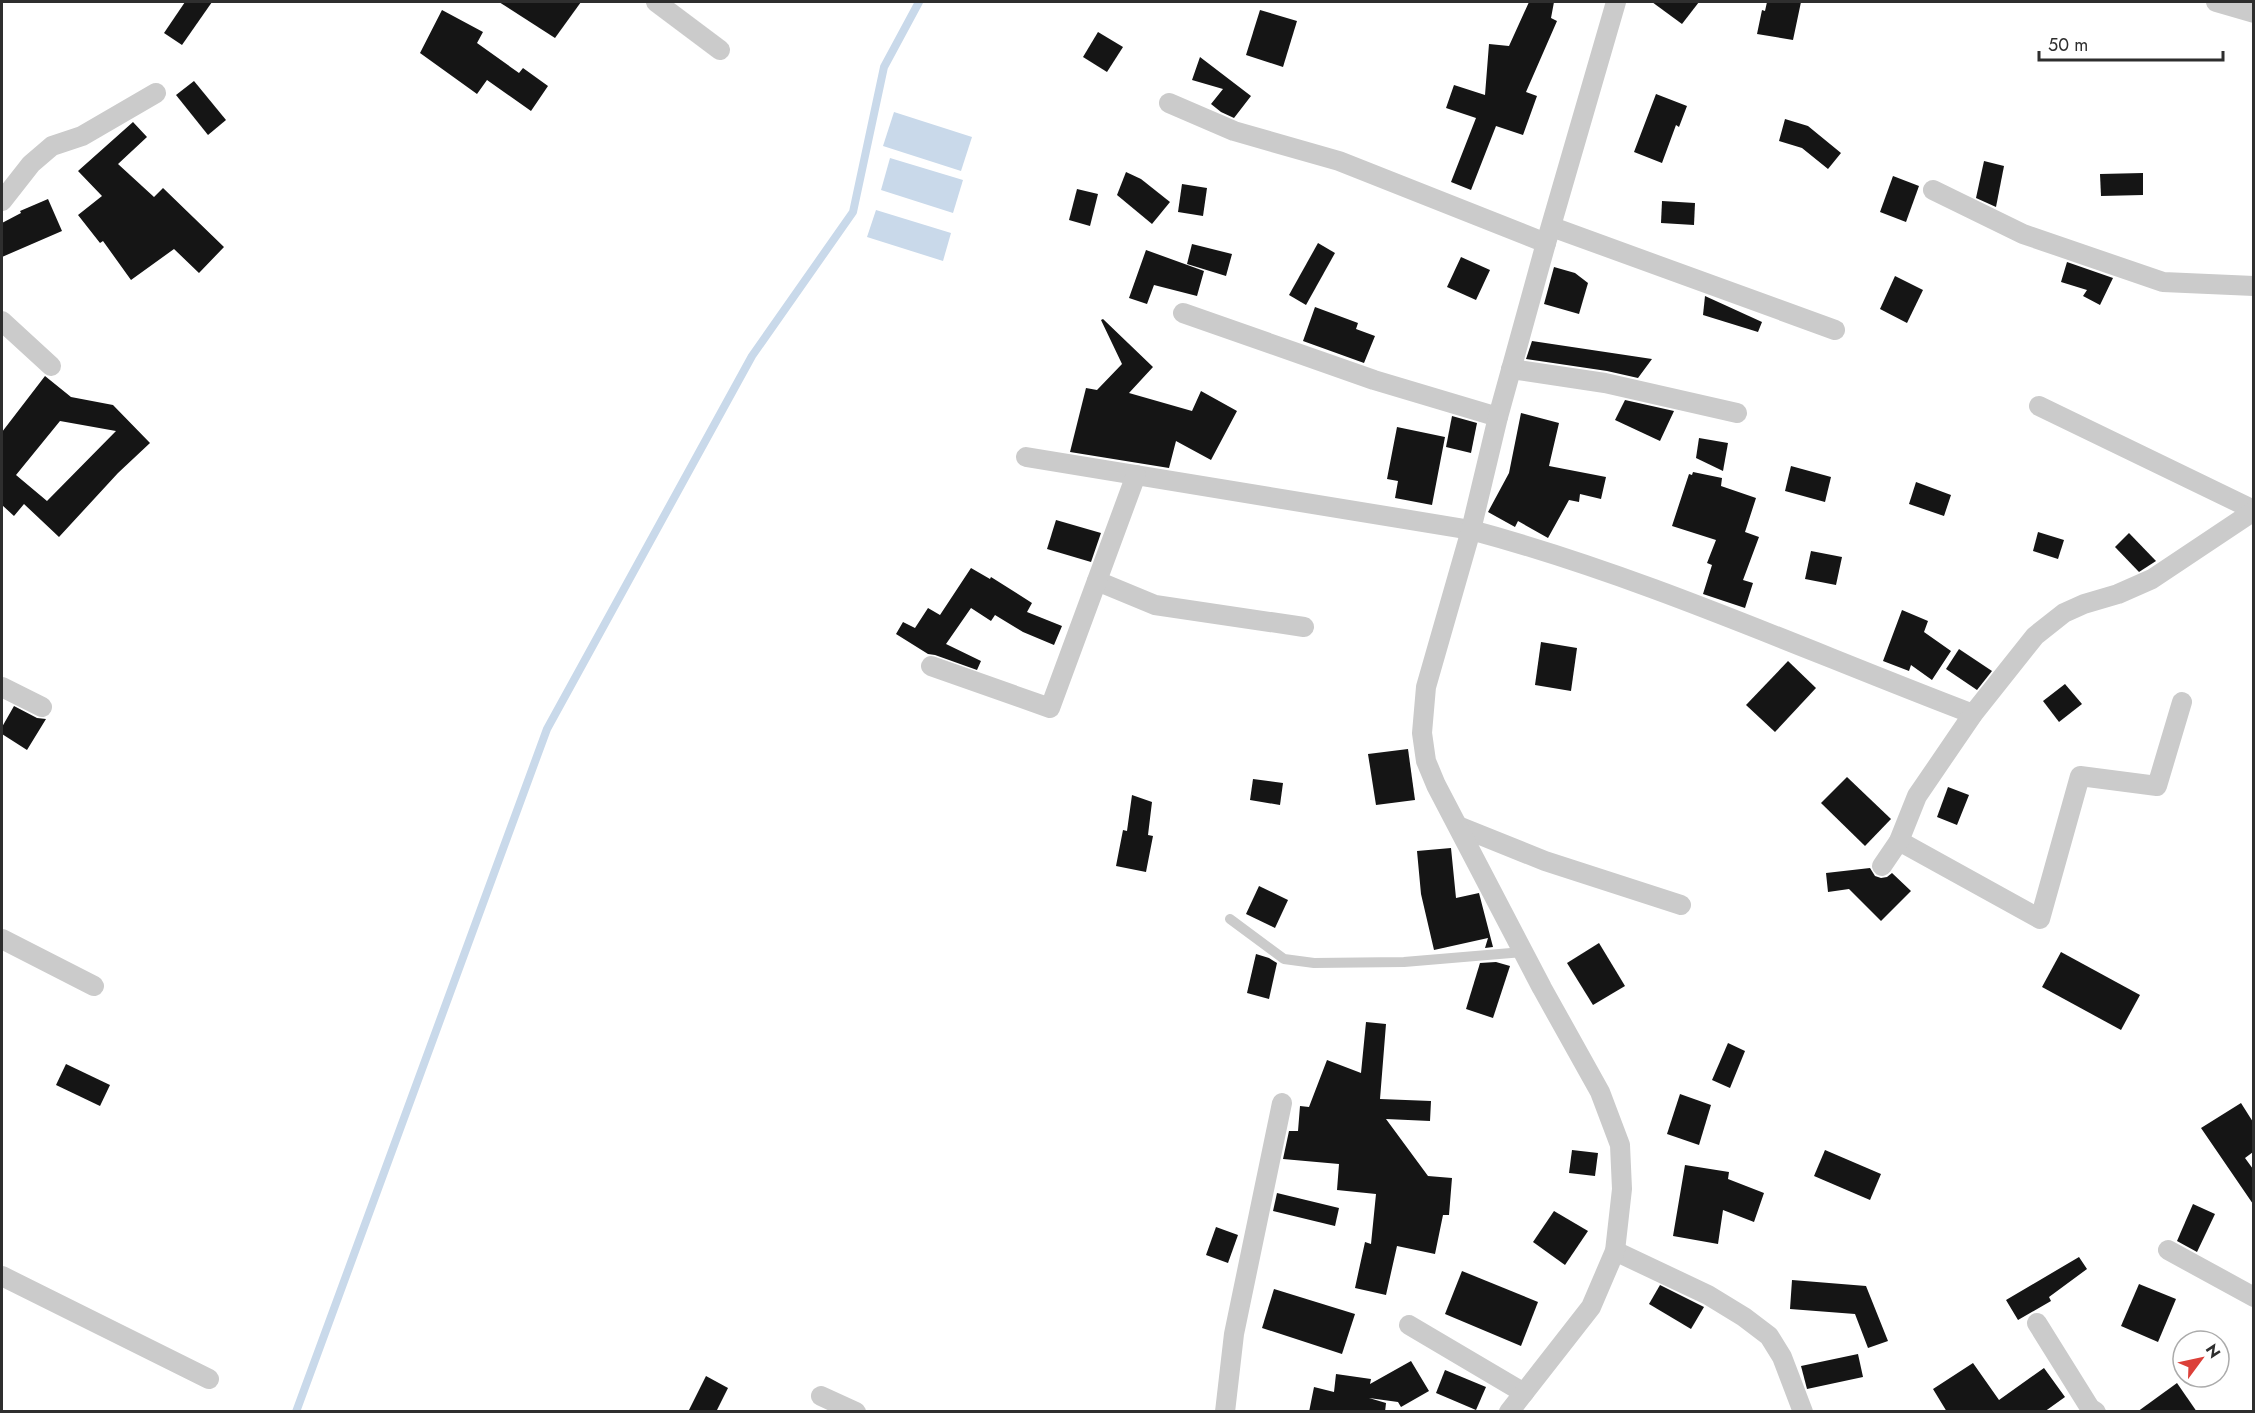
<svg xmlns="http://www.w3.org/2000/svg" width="2255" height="1413" viewBox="0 0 2255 1413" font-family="Jost,sans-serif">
  <rect width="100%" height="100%" fill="#fff"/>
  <g fill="#c9d9ea">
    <path d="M 894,112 L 972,137 L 961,171 L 883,146 Z"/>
    <path d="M 890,158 L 963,180 L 953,213 L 881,190 Z"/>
    <path d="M 876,210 L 951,233 L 943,261 L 867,237 Z"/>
  </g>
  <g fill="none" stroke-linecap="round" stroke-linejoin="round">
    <path stroke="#c9d9ea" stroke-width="8" d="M 296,1412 L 547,729 L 752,356 L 853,212 L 884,67 L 919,2"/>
  </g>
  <g fill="#151515" fill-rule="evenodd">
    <path d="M 185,2 L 212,2 L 182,45 L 164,33 Z"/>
    <path d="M 499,2 L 581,2 L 555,38 Z"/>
    <path d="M 1529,2 L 1554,2 L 1551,18 L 1557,21 L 1526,92 L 1537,96 L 1523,135 L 1496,126 L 1471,190 L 1451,182 L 1476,118 L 1446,108 L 1454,85 L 1485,95 L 1489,44 L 1509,46 Z"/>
    <path d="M 1652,2 L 1699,2 L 1682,24 Z"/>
    <path d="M 1767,2 L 1801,2 L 1793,40 L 1757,34 L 1762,10 L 1765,11 Z"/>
    <path d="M 442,10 L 483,32 L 477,43 L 519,73 L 523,68 L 548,86 L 531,111 L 487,80 L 477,94 L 420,53 Z"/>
    <path d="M 1260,10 L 1297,21 L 1283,67 L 1246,55 Z"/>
    <path d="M 1098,32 L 1123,47 L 1107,72 L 1083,57 Z"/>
    <path d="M 1200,57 L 1251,96 L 1234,118 L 1221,112 L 1211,104 L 1223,89 L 1192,80 Z"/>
    <path d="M 194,81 L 226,120 L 208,135 L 176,95 Z"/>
    <path d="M 1656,94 L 1687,106 L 1679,127 L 1676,125 L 1662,163 L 1634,152 Z"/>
    <path d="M 1785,119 L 1808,126 L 1841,153 L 1828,169 L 1802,148 L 1779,141 Z"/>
    <path d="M 133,122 L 147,137 L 118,164 L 154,197 L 163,188 L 224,247 L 199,273 L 174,249 L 131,280 L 103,241 L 100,243 L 78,215 L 102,196 L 78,171 Z"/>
    <path d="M 1984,161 L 2004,166 L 1996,207 L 1976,198 Z"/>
    <path d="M 1126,172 L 1141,179 L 1170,202 L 1152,224 L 1117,195 Z"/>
    <path d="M 2143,173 L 2143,195 L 2101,196 L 2100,174 Z"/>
    <path d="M 1893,176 L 1919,186 L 1906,222 L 1880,212 Z"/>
    <path d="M 1182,184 L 1207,188 L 1203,216 L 1178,212 Z"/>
    <path d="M 1077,189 L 1098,194 L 1090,226 L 1069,220 Z"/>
    <path d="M 48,199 L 62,231 L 2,257 L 2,223 L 21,213 L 20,211 Z"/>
    <path d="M 1662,201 L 1695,203 L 1694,225 L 1661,223 Z"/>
    <path d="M 1318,243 L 1335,253 L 1306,305 L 1289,295 Z"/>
    <path d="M 1192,244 L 1232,254 L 1226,276 L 1187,264 Z"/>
    <path d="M 1146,250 L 1204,271 L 1197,296 L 1154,285 L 1147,304 L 1129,298 Z"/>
    <path d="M 1461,257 L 1490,270 L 1476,300 L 1447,287 Z"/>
    <path d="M 2067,262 L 2113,278 L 2100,305 L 2083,296 L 2087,290 L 2061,282 Z"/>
    <path d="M 1554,267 L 1575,273 L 1588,283 L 1579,314 L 1544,304 Z"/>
    <path d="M 1895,276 L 1923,290 L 1907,323 L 1880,309 Z"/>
    <path d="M 1705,296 L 1762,322 L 1758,332 L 1703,315 Z"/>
    <path d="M 1315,307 L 1358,323 L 1356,329 L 1375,336 L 1364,363 L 1303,341 Z"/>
    <path d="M 1103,319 L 1153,367 L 1129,393 L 1192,411 L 1201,391 L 1237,411 L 1211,460 L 1176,441 L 1169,468 L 1070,452 L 1086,388 L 1097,390 L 1122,364 L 1101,320 Z"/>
    <path d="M 1532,341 L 1652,359 L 1638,378 L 1607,371 L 1526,359 Z"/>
    <path d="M 45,376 L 71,397 L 113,405 L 150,443 L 118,473 L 59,537 L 24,504 L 14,516 L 2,505 L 2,432 ZM 60,421 L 116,431 L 47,501 L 16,475 Z"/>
    <path d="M 1625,400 L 1674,411 L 1660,441 L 1615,420 Z"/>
    <path d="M 1521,413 L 1559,423 L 1549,466 L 1606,477 L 1601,499 L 1580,494 L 1579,502 L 1569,500 L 1548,538 L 1518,521 L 1515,527 L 1488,512 L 1509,473 Z"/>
    <path d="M 1452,416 L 1477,423 L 1471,453 L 1446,447 Z"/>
    <path d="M 1397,427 L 1445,437 L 1432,505 L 1395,498 L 1398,481 L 1387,479 Z"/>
    <path d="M 1699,438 L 1728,443 L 1723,471 L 1696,458 Z"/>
    <path d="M 1791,466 L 1831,477 L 1825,502 L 1785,491 Z"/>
    <path d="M 1693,472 L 1722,478 L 1721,486 L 1756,498 L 1745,532 L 1759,537 L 1743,580 L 1753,583 L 1745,608 L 1703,594 L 1712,565 L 1707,563 L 1716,540 L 1672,526 L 1689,474 L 1692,475 Z"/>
    <path d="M 1916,482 L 1951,495 L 1944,516 L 1909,504 Z"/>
    <path d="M 1056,520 L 1101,533 L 1091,562 L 1047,549 Z"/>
    <path d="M 2038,532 L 2064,540 L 2058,559 L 2033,551 Z"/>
    <path d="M 2129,533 L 2156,561 L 2139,572 L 2115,547 Z"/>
    <path d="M 1811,551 L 1842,557 L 1836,585 L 1805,579 Z"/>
    <path d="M 971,568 L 990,579 L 991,577 L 1032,603 L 1027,612 L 1062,626 L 1054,645 L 1023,632 L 995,615 L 991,621 L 971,608 L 946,644 L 981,661 L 977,670 L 935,655 L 928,654 L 896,634 L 903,622 L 915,628 L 928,608 L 940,615 Z"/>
    <path d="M 1902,610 L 1928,621 L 1924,632 L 1951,651 L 1932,680 L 1911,665 L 1909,671 L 1883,661 Z"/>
    <path d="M 1541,642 L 1577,648 L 1571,691 L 1535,685 Z"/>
    <path d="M 1959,649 L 1992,671 L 1977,690 L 1946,669 Z"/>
    <path d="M 1788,661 L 1816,688 L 1775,732 L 1746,705 Z"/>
    <path d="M 2065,684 L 2082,704 L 2059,722 L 2043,701 Z"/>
    <path d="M 14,706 L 37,718 L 46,719 L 27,750 L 2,734 L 2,727 Z"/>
    <path d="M 1408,749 L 1415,800 L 1376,805 L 1368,754 Z"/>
    <path d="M 1847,777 L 1891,819 L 1865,846 L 1821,803 Z"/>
    <path d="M 1253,779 L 1283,783 L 1280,805 L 1250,800 Z"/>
    <path d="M 1948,787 L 1969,795 L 1957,825 L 1937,817 Z"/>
    <path d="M 1132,795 L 1152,802 L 1148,835 L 1153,836 L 1146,872 L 1116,866 L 1123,830 L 1127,831 Z"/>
    <path d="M 1451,848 L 1456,898 L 1479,893 L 1493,947 L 1485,948 L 1488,938 L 1434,950 L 1421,894 L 1417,851 Z"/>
    <path d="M 1870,868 L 1875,876 L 1881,878 L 1887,877 L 1892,873 L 1911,891 L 1881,921 L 1849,889 L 1828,892 L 1826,873 Z"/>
    <path d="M 1259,886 L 1288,900 L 1275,928 L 1246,914 Z"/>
    <path d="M 1599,943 L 1625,986 L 1593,1005 L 1567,963 Z"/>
    <path d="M 2061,952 L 2140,995 L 2121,1030 L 2042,987 Z"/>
    <path d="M 1256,954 L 1269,958 L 1277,963 L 1269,999 L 1247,993 Z"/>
    <path d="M 1496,962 L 1510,966 L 1493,1018 L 1466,1009 L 1480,963 Z"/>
    <path d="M 1366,1022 L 1386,1024 L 1380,1099 L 1431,1101 L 1430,1121 L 1386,1119 L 1428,1176 L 1452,1178 L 1449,1215 L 1443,1215 L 1435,1254 L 1397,1246 L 1386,1295 L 1355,1288 L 1365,1242 L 1371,1244 L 1376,1194 L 1337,1190 L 1339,1164 L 1283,1159 L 1289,1131 L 1298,1131 L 1300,1106 L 1309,1107 L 1327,1060 L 1361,1073 Z"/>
    <path d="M 1728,1043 L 1745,1051 L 1730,1088 L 1712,1080 Z"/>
    <path d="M 66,1064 L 110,1085 L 100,1106 L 56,1085 Z"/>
    <path d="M 1680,1094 L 1711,1105 L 1699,1145 L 1667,1134 Z"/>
    <path d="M 2241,1103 L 2253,1122 L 2253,1152 L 2245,1158 L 2253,1169 L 2253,1204 L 2201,1128 Z"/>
    <path d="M 1572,1150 L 1598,1153 L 1595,1176 L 1569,1173 Z"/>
    <path d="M 1825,1150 L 1881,1174 L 1870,1200 L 1814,1176 Z"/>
    <path d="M 1685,1165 L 1729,1172 L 1728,1179 L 1764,1193 L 1754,1222 L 1723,1210 L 1718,1244 L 1673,1236 Z"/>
    <path d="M 1277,1193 L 1339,1208 L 1335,1226 L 1273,1211 Z"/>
    <path d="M 2193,1204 L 2215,1214 L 2197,1252 L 2177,1241 Z"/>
    <path d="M 1554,1211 L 1588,1231 L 1565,1265 L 1533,1242 Z"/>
    <path d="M 1216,1227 L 1238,1235 L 1228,1263 L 1206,1255 Z"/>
    <path d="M 2079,1257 L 2087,1269 L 2049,1297 L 2051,1301 L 2018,1320 L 2006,1300 Z"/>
    <path d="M 1462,1271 L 1538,1302 L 1521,1346 L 1445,1314 Z"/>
    <path d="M 1792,1280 L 1866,1286 L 1888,1341 L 1868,1348 L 1855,1314 L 1790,1309 Z"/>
    <path d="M 2139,1284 L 2176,1299 L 2158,1342 L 2121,1326 Z"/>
    <path d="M 1660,1285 L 1704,1307 L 1691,1329 L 1649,1304 Z"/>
    <path d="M 1274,1289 L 1355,1314 L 1342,1354 L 1262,1328 Z"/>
    <path d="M 1858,1354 L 1863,1377 L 1807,1389 L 1801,1366 Z"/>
    <path d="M 1411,1361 L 1429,1391 L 1401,1407 L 1398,1402 L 1369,1398 L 1386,1403 L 1385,1412 L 1309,1412 L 1314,1387 L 1334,1392 L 1336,1374 L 1371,1379 L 1370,1384 Z"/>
    <path d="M 1973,1363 L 1999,1400 L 2044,1368 L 2065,1397 L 2044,1412 L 1947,1412 L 1933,1389 Z"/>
    <path d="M 1445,1370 L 1486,1387 L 1476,1410 L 1436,1393 Z"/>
    <path d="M 706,1376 L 728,1388 L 716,1412 L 688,1412 Z"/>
    <path d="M 2177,1383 L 2197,1412 L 2137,1412 Z"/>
  </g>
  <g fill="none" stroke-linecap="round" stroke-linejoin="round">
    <path stroke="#cbcbcb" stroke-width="10" d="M 1230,919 L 1284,959 L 1314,963 L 1404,962 L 1523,952"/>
    <g stroke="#cbcbcb" stroke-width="20">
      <path d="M 656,2 L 720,50"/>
      <path d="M 2216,2 L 2254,13"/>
      <path d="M 1169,103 L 1234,131 L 1339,161 L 1546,243"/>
      <path d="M 1933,190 L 2023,234 L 2163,282 L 2254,286"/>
      <path d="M 2,201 L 31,164 L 52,146 L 82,136 L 156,93"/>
      <path d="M 1552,227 L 1835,330"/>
      <path d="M 1183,313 L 1374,380 L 1498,417"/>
      <path d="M 2,321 L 51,366"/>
      <path d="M 1511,369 L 1605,383 L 1737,413"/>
      <path d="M 2039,406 L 2254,510"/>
      <path d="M 1026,457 L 1471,530 C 1643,576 1807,651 1973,714"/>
      <path d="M 1097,581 L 1155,605 L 1304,627"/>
      <path d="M 931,666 L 1050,708 L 1136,475"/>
      <path d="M 2,687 L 42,707"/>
      <path d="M 1458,826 L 1545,861 L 1681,905"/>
      <path d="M 1899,841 L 2040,919 L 2080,776 L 2157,786 L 2182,702"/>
      <path d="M 1882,866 L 1899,841 L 1917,796 L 1973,714 L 2035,636 L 2064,613 L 2084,604 L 2118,594 L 2152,579 L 2254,511"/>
      <path d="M 2,939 L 94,986"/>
      <path d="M 2168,1250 L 2254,1297"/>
      <path d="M 1615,1251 L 1708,1295 L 1744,1317 L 1769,1336 L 1782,1357 L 1803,1412"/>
      <path d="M 2,1276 L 209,1379"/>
      <path d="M 2037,1323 L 2090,1408 L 2096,1412"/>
      <path d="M 1409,1325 L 1524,1393"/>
      <path d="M 821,1396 L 856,1412"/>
      <path d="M 1225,1412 L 1234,1334 L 1282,1103"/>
      <path d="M 1509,1412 L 1591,1307 L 1615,1251 L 1622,1189 L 1620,1145 L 1600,1092 L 1542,988 L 1436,785 L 1426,761 L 1422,733 L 1426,687 L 1471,530 L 1498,417 L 1546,243 L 1616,2"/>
    </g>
  </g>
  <rect width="2255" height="1413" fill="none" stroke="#2e2e2e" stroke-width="6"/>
  <g transform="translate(2201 1359) rotate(57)"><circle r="28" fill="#ffffff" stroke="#ababab" stroke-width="1.5"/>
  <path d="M0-4.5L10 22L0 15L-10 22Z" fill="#dc4039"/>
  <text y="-9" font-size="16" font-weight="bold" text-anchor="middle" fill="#2e2e2e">N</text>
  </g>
  <path d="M2039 51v9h184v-9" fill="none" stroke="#2e2e2e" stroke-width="3"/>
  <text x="2048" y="51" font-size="18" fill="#2e2e2e" stroke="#ffffff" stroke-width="4.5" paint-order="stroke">50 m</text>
</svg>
